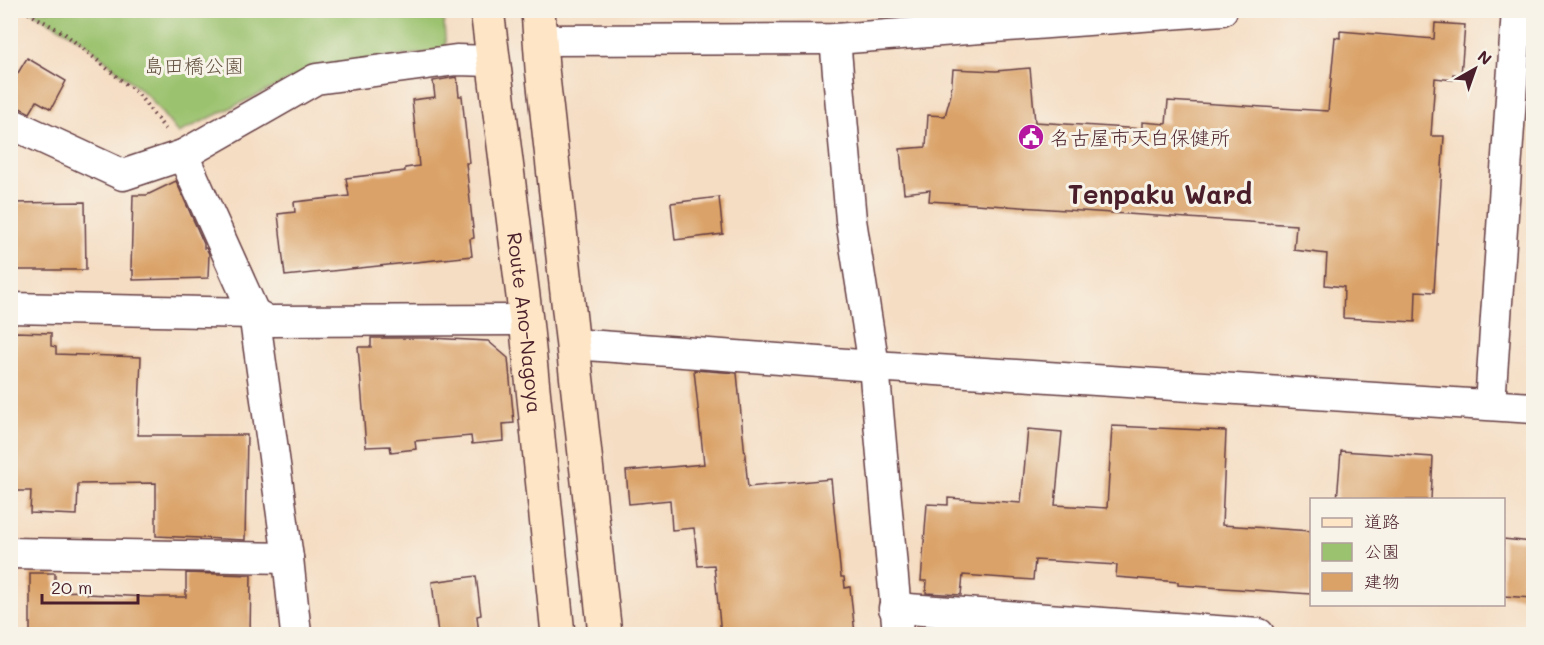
<svg xmlns="http://www.w3.org/2000/svg" width="1544" height="645" viewBox="0 0 1544 645" font-family="Mali,'Klee One',sans-serif">
  <rect width="100%" height="100%" fill="#f7f3e8"/>
  <filter id="ink" filterUnits="userSpaceOnUse"><feTurbulence type="fractalNoise" baseFrequency=".0167" numOctaves="2"/><feDisplacementMap in="SourceGraphic" scale="12" xChannelSelector="R" yChannelSelector="G"/><feConvolveMatrix kernelMatrix="1 2 1 2 8 2 1 2 1" color-interpolation-filters="sRGB"/></filter>
  <filter id="wash" filterUnits="userSpaceOnUse"><feTurbulence type="fractalNoise" baseFrequency=".008" numOctaves="4" result="noise"/><feDisplacementMap in="SourceGraphic" scale="24" xChannelSelector="R" yChannelSelector="G"/><feGaussianBlur stdDeviation="1.35" result="paint"/><feColorMatrix in="noise" values="0 0 0 0 0 0 0 0 0 0 0 0 0 0 0 0 0 1.4 0 .05"/><feComposite in="paint" operator="in"/></filter>
  <g filter="url(#wash)">
    <rect width="100%" height="100%" fill="#f5ddc3"/>
    <path fill="#9bc26e" stroke="#72704c" stroke-width="1.5" d="M 31,11 L 443,11 L 446,50 L 314,68 L 178,133 L 149,97 L 83,41 Z"/>
    <g id="blocks">
      <g fill="#daa267">
        <path d="M 1435,23 L 1465,25 L 1461,75 L 1453,74 L 1453,80 L 1435,78 L 1431,136 L 1444,136 L 1434,292 L 1416,291 L 1415,322 L 1343,318 L 1344,287 L 1325,285 L 1327,254 L 1294,250 L 1296,225 L 929,201 L 930,190 L 904,193 L 900,149 L 926,147 L 928,115 L 945,116 L 951,94 L 953,69 L 996,71 L 1030,68 L 1035,122 L 1142,129 L 1142,122 L 1166,124 L 1168,101 L 1328,111 L 1335,37 L 1340,38 L 1340,31 L 1434,39 Z"/>
        <path d="M 27,58 L 66,81 L 51,109 L 37,101 L 30,113 L 10,103 L 10,86 Z"/>
        <path d="M 457,77 L 459,96 L 462,96 L 469,163 L 466,163 L 474,238 L 470,239 L 472,256 L 285,276 L 278,214 L 295,212 L 294,202 L 349,196 L 346,178 L 405,171 L 405,168 L 419,166 L 412,100 L 435,97 L 433,81 Z"/>
        <path d="M 176,181 L 204,244 L 204,248 L 206,248 L 209,254 L 208,278 L 133,280 L 133,270 L 131,270 L 133,195 L 147,195 Z"/>
        <path d="M 719,197 L 723,234 L 675,240 L 671,203 Z"/>
        <path d="M 85,202 L 86,270 L 10,270 L 10,203 Z"/>
        <path d="M 15,332 L 51,333 L 51,346 L 56,347 L 56,354 L 141,357 L 138,435 L 247,435 L 245,540 L 156,536 L 156,483 L 78,484 L 77,515 L 30,513 L 31,491 L 10,491 L 10,437 Z"/>
        <path d="M 371,338 L 431,338 L 488,341 L 508,358 L 514,423 L 503,424 L 504,441 L 472,444 L 471,436 L 415,441 L 416,449 L 391,452 L 390,446 L 366,447 L 358,347 L 371,347 Z"/>
        <path d="M 694,370 L 737,373 L 748,487 L 831,479 L 841,577 L 844,577 L 845,588 L 850,587 L 855,634 L 721,634 L 714,565 L 698,566 L 694,528 L 672,530 L 670,500 L 629,504 L 626,471 L 704,464 Z"/>
        <path d="M 1112,426 L 1226,431 L 1222,525 L 1311,531 L 1311,594 L 1178,585 L 1178,582 L 1116,577 L 1117,565 L 1035,560 L 1033,580 L 963,575 L 961,595 L 926,593 L 927,581 L 921,581 L 927,504 L 948,505 L 948,498 L 1021,503 L 1028,429 L 1062,432 L 1055,505 L 1107,508 Z"/>
        <path d="M 1341,451 L 1433,457 L 1431,500 L 1337,500 Z"/>
        <path d="M 1503,539 L 1533,542 L 1533,598 L 1503,596 Z"/>
        <path d="M 30,573 L 55,573 L 55,592 L 87,591 L 87,594 L 148,597 L 186,597 L 186,573 L 251,575 L 250,634 L 30,634 Z"/>
        <path d="M 476,576 L 481,615 L 477,616 L 479,634 L 438,634 L 432,582 Z"/>
      </g>
    </g>
  </g>
  <g filter="url(#ink)">
    <use href="#blocks" fill-opacity="0" stroke="#643c42" stroke-width="1.5"/>
    <g fill="none" stroke-linecap="round" stroke-linejoin="round">
      <g stroke="#643c42" stroke-width="33">
        <g id="minor">
          <path d="M 835,39 L 851,220 L 874,366 L 898,634"/>
          <path d="M 540,40 L 835,39 L 1222,10"/>
          <path d="M 10,123 L 123,175 L 183,155 L 254,313 L 288,558 L 296,634"/>
          <path d="M 183,155 L 316,79 L 456,60 L 494,61"/>
          <path d="M 10,308 L 254,313 L 268,321 L 526,320"/>
          <path d="M 573,344 L 874,366 L 1534,408"/>
          <path d="M 1490,404 L 1517,10"/>
          <path d="M 10,553 L 288,558"/>
          <path d="M 894,608 L 1259,634"/>
        </g>
      </g>
      <g stroke="#643c42" stroke-width="36">
        <g id="secondary">
          <path id="s1" d="M 487,10 L 526,320 L 558,634"/>
          <path d="M 538,10 L 542,68 L 605,634"/>
        </g>
      </g>
      <path stroke="#643c42" stroke-width="4" stroke-dasharray="1.5 4.5" stroke-linecap="butt" d="M 23,10 L 64,33 L 138,94 L 166,130"/>
      <use href="#minor" stroke="#fff" stroke-width="30"/>
      <use href="#secondary" stroke="#fde5c5" stroke-width="33"/>
    </g>
  </g>
  <defs>
    <g id="civic-disc" transform="scale(1.35)"><circle r="9.5" fill="#b5179e" stroke="#f7f3e8"/><path d="M-.6-6.5H3V-4.5H.6V-3L4-1V1h2V6H-6V1h2V-1L-.6-3ZM-1.2 2.5V6h2.4V2.5Z" fill="#fff"/></g>
  </defs>
  <g fill-rule="evenodd">
    <use href="#civic-disc" x="1031" y="137"/>
  </g>
  <g text-anchor="middle" dominant-baseline="central" stroke-width="6" stroke-linejoin="round" paint-order="stroke">
    <g font-size="20" fill="#62503f" stroke="#f7f3e8">
      <text x="194" y="65">島田橋公園</text>
    </g>
    <g font-size="20" fill="#4a1f2b" stroke="#f7f3e8" text-anchor="start">
      <text x="1050" y="137">名古屋市天白保健所</text>
    </g>
    <g font-size="20" fill="#4a1f2b" stroke="#f7f3e8">
      <text stroke="none"><textPath href="#s1" startOffset="315">Route Ano-Nagoya</textPath></text>
    </g>
    <g font-size="26" font-weight="bold" fill="#4a1f2b" stroke="#f7f3e8">
      <text x="1160" y="194">Tenpaku Ward</text>
    </g>
  </g>
  <rect width="1544" height="645" fill="none" stroke="#f7f3e8" stroke-width="36"/>
  <rect x="1310" y="498" width="195" height="108" fill="#f7f3e8" stroke="#b29e9c" stroke-width="1.5"/>
  <rect x="1322" y="518" width="30" height="9" fill="#fde5c5" stroke="#b29e9c" stroke-width="1.5"/>
  <text x="1364" y="528" font-size="18" fill="#4a1f2b">道路</text>
  <rect x="1322" y="543" width="30" height="18" fill="#9bc26e" stroke="#b29e9c" stroke-width="1.5"/>
  <text x="1364" y="558" font-size="18" fill="#4a1f2b">公園</text>
  <rect x="1322" y="573" width="30" height="18" fill="#daa267" stroke="#b29e9c" stroke-width="1.5"/>
  <text x="1364" y="588" font-size="18" fill="#4a1f2b">建物</text>
  <g transform="translate(1475 69) rotate(40)" stroke="#f7f3e8" stroke-width="4.5" paint-order="stroke">
  <path d="M0-4.5L10 22L0 15L-10 22Z" fill="#4a1f2b"/>
  <text y="-9" font-size="16" font-weight="bold" text-anchor="middle" fill="#4a1f2b">N</text>
  </g>
  <path d="M42 594v9h96v-9" fill="none" stroke="#4a1f2b" stroke-width="3"/>
  <text x="51" y="594" font-size="18" fill="#4a1f2b" stroke="#f7f3e8" stroke-width="4.5" paint-order="stroke">20 m</text>
</svg>
